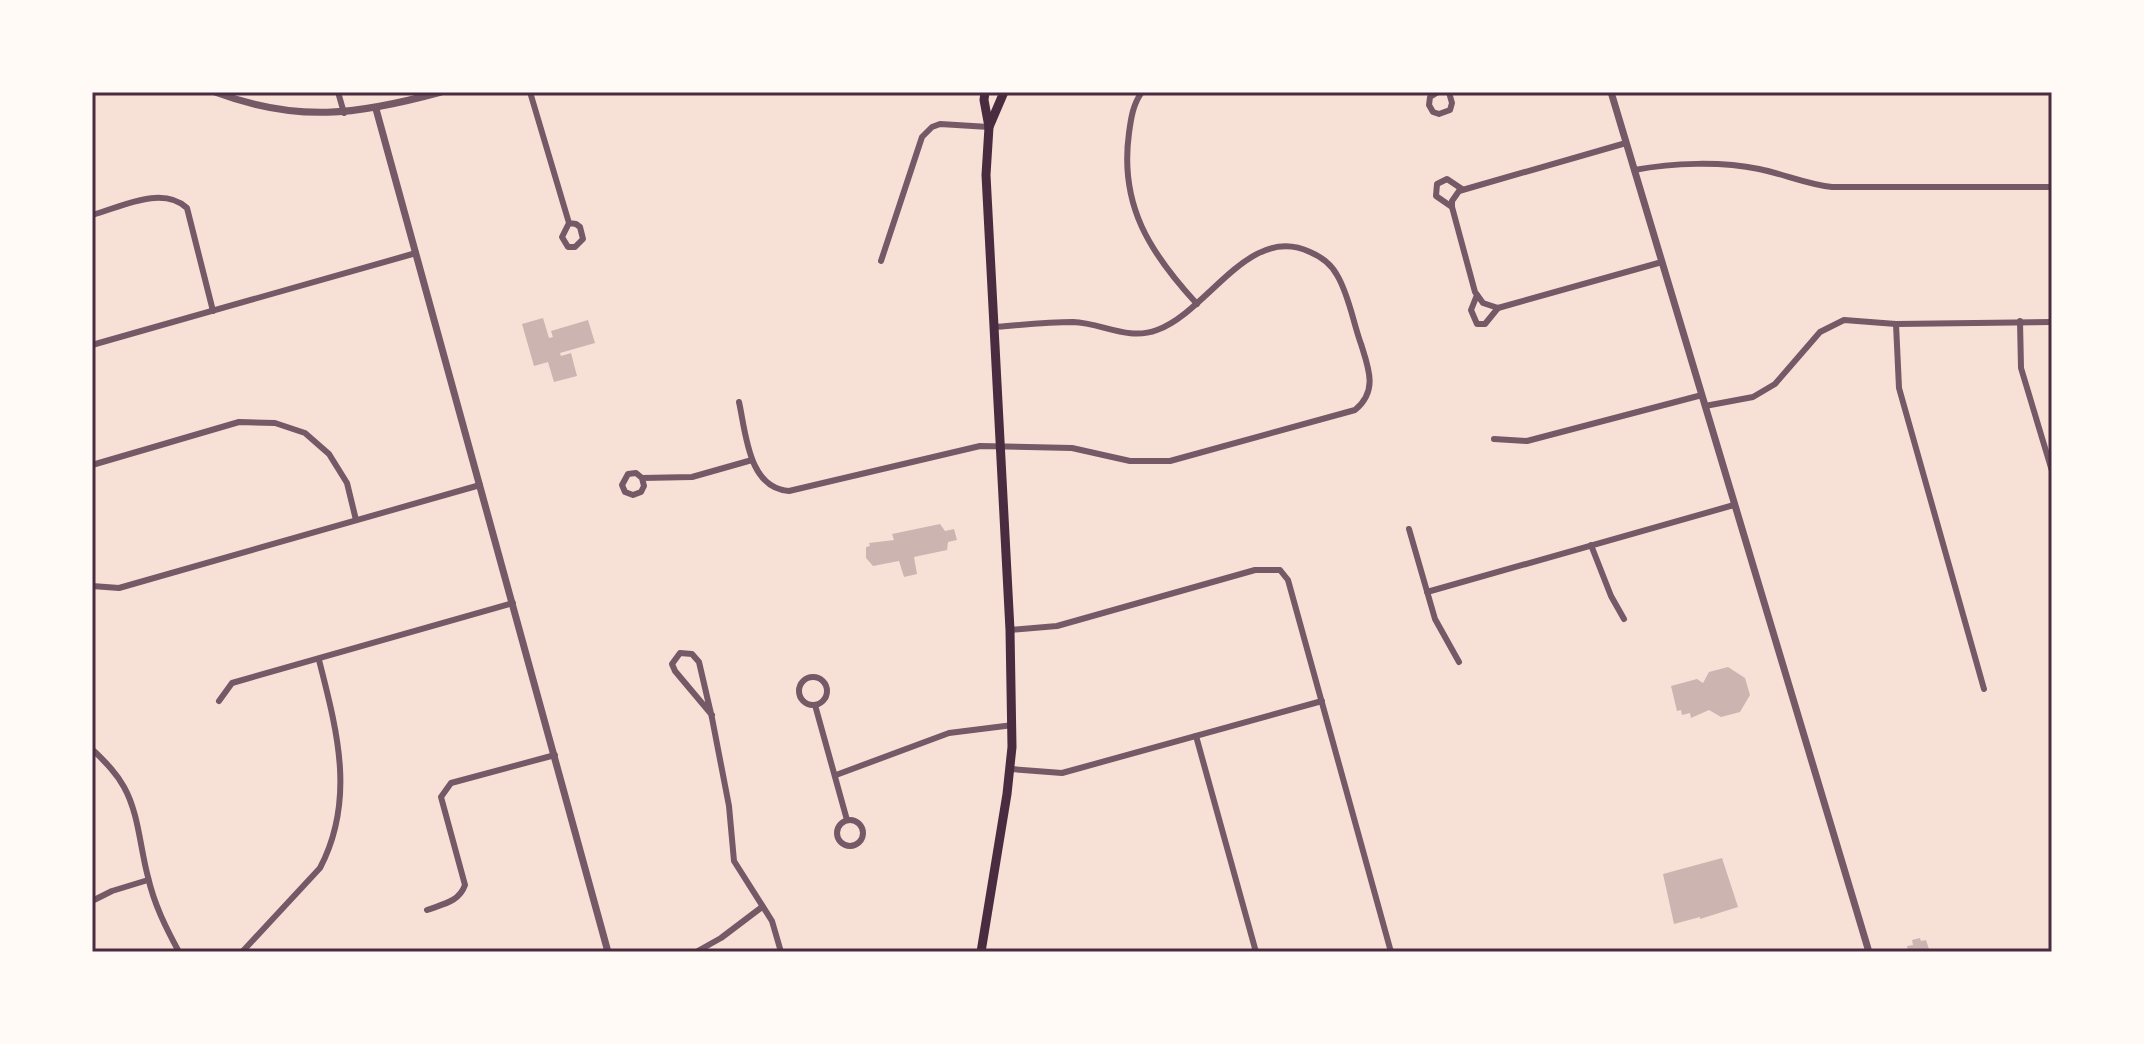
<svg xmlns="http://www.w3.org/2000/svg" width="2144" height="1044" viewBox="0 0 2144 1044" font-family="'PT Sans',sans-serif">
  <rect width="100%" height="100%" fill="#f7e1d7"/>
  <g fill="#ccb4b1">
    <path d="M 543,318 L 549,338 L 553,337 L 551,331 L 588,320 L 595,343 L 560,353 L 561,356 L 571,353 L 577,376 L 554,382 L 548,362 L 534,366 L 522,324 Z"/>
    <path d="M 940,524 L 945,531 L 954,529 L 957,540 L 948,542 L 947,550 L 914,557 L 917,574 L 904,577 L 899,561 L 873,566 L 866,558 L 866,547 L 870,546 L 869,543 L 894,540 L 892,534 Z"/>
    <path d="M 1728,667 L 1745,678 L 1750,695 L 1740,712 L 1721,717 L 1709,710 L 1691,718 L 1690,713 L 1682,715 L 1681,710 L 1677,711 L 1671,686 L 1697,679 L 1703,683 L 1709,672 Z"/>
    <path d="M 1722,858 L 1738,907 L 1700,919 L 1700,917 L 1674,924 L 1663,874 Z"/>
    <path d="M 1920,938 L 1921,941 L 1926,940 L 1930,952 L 1908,952 L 1907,946 L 1913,945 L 1912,940 Z"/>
  </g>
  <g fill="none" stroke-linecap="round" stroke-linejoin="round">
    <g stroke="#755966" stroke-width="6">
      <path d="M 338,92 L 344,113"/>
      <path d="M 530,92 L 569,223 L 562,237 L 568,247 L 575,247 L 583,239 L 580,227 L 576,224 L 569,223"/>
      <path d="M 1142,92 C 1133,104 1131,118 1129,133 C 1119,205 1150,253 1197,304"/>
      <path d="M 1438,92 L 1430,97 L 1429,105 L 1433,112 L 1439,114 L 1450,110 L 1452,103 L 1450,96"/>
      <path d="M 1626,143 L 1459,191 L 1452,201 L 1452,207 L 1475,292 L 1483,303 L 1498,308 L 1662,262"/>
      <path d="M 1634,170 C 1673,163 1720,161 1759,169 C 1784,174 1806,184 1832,187 L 2052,187"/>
      <path d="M 1452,207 L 1436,196 L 1437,184 L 1447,179 L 1462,189"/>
      <path d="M 92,215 C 121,207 162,185 187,208 L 213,311"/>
      <path d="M 881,261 L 922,137 L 932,127 L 940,124 L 989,127"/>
      <path d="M 1477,295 L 1471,310 L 1477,324 L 1485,324 L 1498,308"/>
      <path d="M 2020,321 L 2021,368 L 2052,471"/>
      <path d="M 1896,324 L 1899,388 L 1984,689"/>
      <path d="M 92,345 L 416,253"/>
      <path d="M 739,402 C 746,433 748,488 789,491 L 980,446 L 1072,448 L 1130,461 L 1170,461 L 1355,410 C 1378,391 1369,369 1361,344 C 1353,322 1349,295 1337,275 C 1331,264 1322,257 1310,252 C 1249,223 1209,311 1157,330 C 1128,341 1102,323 1073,322 C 1047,322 1020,325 994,327"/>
      <path d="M 1705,406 L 1753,397 L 1775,384 L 1820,332 L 1844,320 L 1896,324 L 2052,322"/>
      <path d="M 1494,439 L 1527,441 L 1702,395"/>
      <path d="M 92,465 L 239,422 L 275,423 L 305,433 L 329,454 L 347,483 L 356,520"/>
      <path d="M 642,478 L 644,486 L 641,492 L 633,495 L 625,492 L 622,485 L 628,474 L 636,473 L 642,478 L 692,477 L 752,460"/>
      <path d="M 1409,529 L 1435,619 L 1459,662"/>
      <path d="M 1591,545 L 1611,596 L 1624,619"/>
      <path d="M 92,586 L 119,588 L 480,485"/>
      <path d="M 1427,592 L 1734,505"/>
      <path d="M 1010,630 L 1057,626 L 1255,570 L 1280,570 L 1288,580 L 1391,952"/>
      <circle cx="813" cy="691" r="14"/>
      <path d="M 219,701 L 232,683 L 513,603"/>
      <path d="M 815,705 L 847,820"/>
      <path d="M 712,715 L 675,671 L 672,664 L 680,653 L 692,654 L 699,662 L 712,718 L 729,806 L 734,861 L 772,921 L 781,952"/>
      <path d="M 1196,736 L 1256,952"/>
      <path d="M 92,749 C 104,761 116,772 124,787 C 139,814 140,848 148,877 C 154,904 166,928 179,952"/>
      <path d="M 1011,769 L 1062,773 L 1322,701"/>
      <path d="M 836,775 L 949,733 L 1013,725"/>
      <circle cx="850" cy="833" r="13"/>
      <path d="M 92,901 L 112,891 L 148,880"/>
      <path d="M 427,910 C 443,904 459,902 465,885 L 441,797 L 451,783 L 555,755"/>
      <path d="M 242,952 L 320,868 C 356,799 337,731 319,660"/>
      <path d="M 696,952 L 721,938 L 762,907"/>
    </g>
    <g stroke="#755966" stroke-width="7">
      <path d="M 215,92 C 298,123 357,115 441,92"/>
      <path d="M 1611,92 L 1869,952"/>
      <path d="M 376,109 L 608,952"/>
    </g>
    <g stroke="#4a2c40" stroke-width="9">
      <path d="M 985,92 L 984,100 L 989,127"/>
      <path d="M 981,952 L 1007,794 L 1012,747 L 1010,630 L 986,175 L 989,127 L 1004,92"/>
    </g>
  </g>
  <rect width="2144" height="1044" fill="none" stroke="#fffaf5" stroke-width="188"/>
  <rect x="94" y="94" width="1956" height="856" fill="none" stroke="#4a2c40" stroke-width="3"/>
</svg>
